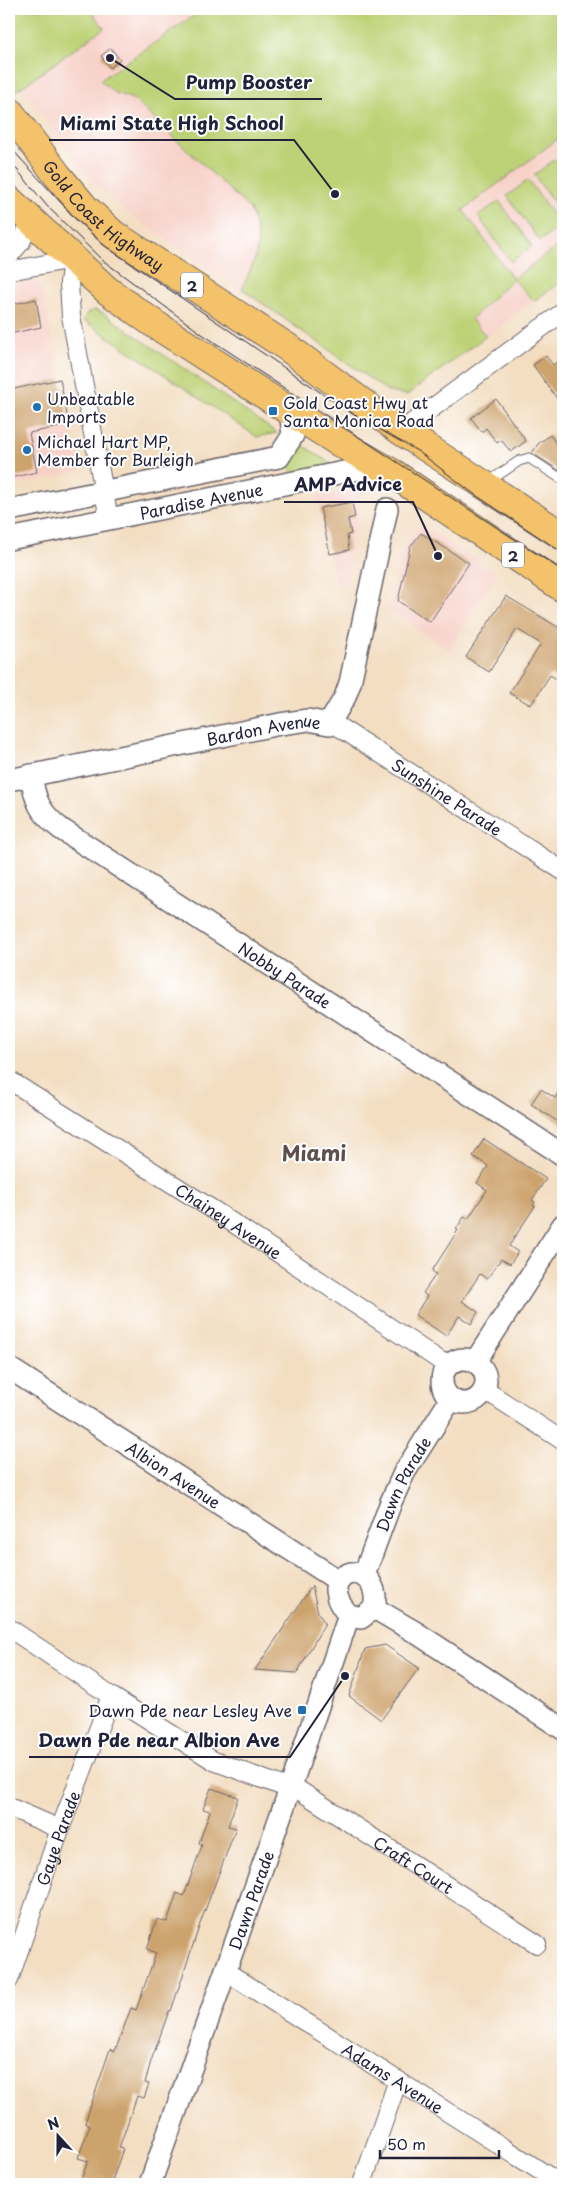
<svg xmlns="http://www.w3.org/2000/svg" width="572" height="2193" viewBox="0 0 572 2193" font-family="'Playpen Sans',sans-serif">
  <rect width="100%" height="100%" fill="#fff"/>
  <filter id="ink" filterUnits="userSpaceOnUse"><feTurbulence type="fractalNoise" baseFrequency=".02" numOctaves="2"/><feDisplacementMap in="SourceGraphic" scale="10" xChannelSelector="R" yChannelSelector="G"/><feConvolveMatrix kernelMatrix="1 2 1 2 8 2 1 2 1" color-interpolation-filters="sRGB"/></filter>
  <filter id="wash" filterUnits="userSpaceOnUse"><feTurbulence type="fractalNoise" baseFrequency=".0096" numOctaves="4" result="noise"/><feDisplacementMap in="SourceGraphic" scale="20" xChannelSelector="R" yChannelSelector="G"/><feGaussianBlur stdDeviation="1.12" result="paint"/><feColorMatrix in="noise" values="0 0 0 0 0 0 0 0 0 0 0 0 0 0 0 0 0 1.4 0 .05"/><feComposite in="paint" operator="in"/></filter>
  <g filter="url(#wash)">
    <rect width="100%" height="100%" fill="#f3dec2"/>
    <g fill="#f7d1c8">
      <path d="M 9,9 L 563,9 L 563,280 L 407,395 L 389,392 L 122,209 L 91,180 L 9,72 Z"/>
      <path d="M 9,245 L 41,287 L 80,471 L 9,487 Z"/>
      <path d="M 356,488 L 362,501 L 345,586 L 335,582 L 316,496 Z"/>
      <path d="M 418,527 L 423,527 L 497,573 L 449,650 L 390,611 L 400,554 Z"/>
    </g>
    <g fill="#bdd276" stroke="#707a58">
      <path d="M 9,9 L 90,9 L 104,28 L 16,91 L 9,82 Z"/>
      <path d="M 204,9 L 563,9 L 563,135 L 463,210 L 513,279 L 563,242 L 563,280 L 534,301 L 513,279 L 471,319 L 486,336 L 407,395 L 389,392 L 242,289 C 257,254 264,247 250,209 L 133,99 L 115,93 L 100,80 Z"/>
      <path d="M 555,159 L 563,170 L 563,215 L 534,175 Z"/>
      <path d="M 528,180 L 561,226 L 540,241 L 507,196 Z"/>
      <path d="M 499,201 L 532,246 L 511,262 L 478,216 Z"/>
      <path d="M 95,310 L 103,313 L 277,433 L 257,437 L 83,320 L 87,313 Z"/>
      <path d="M 301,444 L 336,467 L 294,478 L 287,461 L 295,454 Z"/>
    </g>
    <g id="blocks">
      <g fill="#cda36d">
        <path d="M 111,48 L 120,60 L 110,68 L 101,56 Z"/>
        <path d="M 36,299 L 41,327 L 9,334 L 9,305 Z"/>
        <path d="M 546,356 L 553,365 L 563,358 L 563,407 L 533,365 Z"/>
        <path d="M 60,379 L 69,425 L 29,433 L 37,472 L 9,478 L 9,390 Z"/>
        <path d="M 496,399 L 526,441 L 511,452 L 501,440 L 497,443 L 486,428 L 482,432 L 471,418 Z"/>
        <path d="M 550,435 L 563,453 L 563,473 L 532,453 L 538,444 Z"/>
        <path d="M 352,502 L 355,517 L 348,519 L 351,534 L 347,535 L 349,550 L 330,554 L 320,508 Z"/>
        <path d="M 421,533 L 469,563 L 430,622 L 398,601 L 410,547 Z"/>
        <path d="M 506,596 L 563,630 L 563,683 L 550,675 L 531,705 L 509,693 L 541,644 L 517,629 L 489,672 L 466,657 Z"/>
        <path d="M 563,1085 L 563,1125 L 531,1104 L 541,1089 L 555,1098 Z"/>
        <path d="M 484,1139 L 546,1179 L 532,1200 L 535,1202 L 533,1205 L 535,1206 L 509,1246 L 518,1252 L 510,1264 L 501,1259 L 487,1279 L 480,1274 L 462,1301 L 478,1312 L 471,1324 L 459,1316 L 446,1336 L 415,1315 L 427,1296 L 423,1293 L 436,1274 L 432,1271 L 458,1230 L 456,1229 L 464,1217 L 468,1219 L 487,1190 L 477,1183 L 488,1166 L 473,1156 Z"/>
        <path d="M 312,1586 L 318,1613 L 325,1623 L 297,1673 L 255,1670 Z"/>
        <path d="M 385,1645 L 419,1668 L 381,1720 L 349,1696 L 365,1649 Z"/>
        <path d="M 211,1788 L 238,1797 L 228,1826 L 236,1828 L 201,1921 L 171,2011 L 169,2011 L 151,2061 L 145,2083 L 149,2084 L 144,2098 L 137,2096 L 119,2148 L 123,2149 L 111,2184 L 96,2184 L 81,2179 L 88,2161 L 78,2158 L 90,2125 L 85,2123 L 110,2049 L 115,2051 L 131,2008 L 136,2010 L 156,1953 L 147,1949 L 157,1919 L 167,1922 L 177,1893 L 184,1896 L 202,1845 L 199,1843 L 210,1811 L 203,1809 Z"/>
      </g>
    </g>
  </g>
  <g filter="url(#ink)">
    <use href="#blocks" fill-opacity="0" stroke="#6b646a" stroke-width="1"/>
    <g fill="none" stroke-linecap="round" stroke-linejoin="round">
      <g stroke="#6b646a" stroke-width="11">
        <path id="service" d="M 488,482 L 519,461 L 529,458 L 563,480"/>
      </g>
      <g stroke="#6b646a" stroke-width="20">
        <g id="minor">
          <path d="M 9,256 L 21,242 L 30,221"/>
          <path d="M 9,271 L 72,259 L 69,283 L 71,316 L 109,519"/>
          <path d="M 401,431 L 563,312"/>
          <path id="s1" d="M 329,724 L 339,727 L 563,871"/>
          <path id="s2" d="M 9,1080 L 215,1211 L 448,1366"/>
          <path d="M 485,1390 L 563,1441"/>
          <path d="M 9,1628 L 111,1696 L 214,1761 L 290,1789"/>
          <path id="s3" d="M 291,1785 L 537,1944"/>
          <path d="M 9,1807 L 60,1829"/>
          <path id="s4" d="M 225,1971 L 561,2184"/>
          <path id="s5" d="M 9,1980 L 60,1829 L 111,1696"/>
          <path d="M 362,2184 L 398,2080"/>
        </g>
      </g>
      <g stroke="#6b646a" stroke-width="24">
        <g id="tertiary">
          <path d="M 9,510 L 279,457 L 293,435 L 290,410"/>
          <path id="s6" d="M 9,539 L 349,471 L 366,468 L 387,473"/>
          <path id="s7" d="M 31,775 C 35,801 40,813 61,829 L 563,1155"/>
          <path id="s8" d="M 9,780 L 280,724 L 308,720 L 329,724 L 345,697 L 350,683 L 387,509"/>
          <circle cx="464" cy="1381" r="22"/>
          <path d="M 475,1362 L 563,1225"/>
          <path id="s9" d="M 9,1368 L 339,1581"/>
          <path d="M 351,1573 C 371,1573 378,1592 374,1608 L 361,1618 L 349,1615 C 336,1602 327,1580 351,1573 Z"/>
          <path id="s10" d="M 364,1575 L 391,1502 L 404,1473 L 451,1399"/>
          <path d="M 374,1608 L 415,1632 L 563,1729"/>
          <path id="s11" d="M 150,2184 L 290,1789 L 349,1615"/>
        </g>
      </g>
      <g stroke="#6b646a" stroke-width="30">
        <g id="trunk">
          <path id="s12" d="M 9,111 L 58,176 L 85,208 L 113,234 L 287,347 L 401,431 L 563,536"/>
          <path d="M 9,200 L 108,291 L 153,323 L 335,440 L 394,474 L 563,588"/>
        </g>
      </g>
      <use href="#service" stroke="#fff" stroke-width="9"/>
      <use href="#minor" stroke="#fff" stroke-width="18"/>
      <use href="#tertiary" stroke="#fff" stroke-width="21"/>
      <use href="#trunk" stroke="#f3c26a" stroke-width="28"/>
      <g stroke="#22223b" stroke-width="1">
        <path d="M 9,146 L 75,218 L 105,246 L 351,413 L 419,452 L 474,494 L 563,553"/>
        <path d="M 9,160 L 47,206 L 101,259 L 202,334 L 563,571"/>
      </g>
    </g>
  </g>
  <g fill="#1f6fb2" stroke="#fff" stroke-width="2">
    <circle cx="37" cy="407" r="5"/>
    <rect x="268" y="406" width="10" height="10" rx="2.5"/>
    <circle cx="27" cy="450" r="5"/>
    <rect x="297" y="1705" width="10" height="10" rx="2.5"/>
  </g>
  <g text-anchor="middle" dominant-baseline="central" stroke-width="4" stroke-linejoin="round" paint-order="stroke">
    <g fill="#fff" stroke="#646476" stroke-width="1">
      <rect x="181" y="272.5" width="22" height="25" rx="4"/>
      <rect x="502" y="542.5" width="22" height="25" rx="4"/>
    </g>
    <g font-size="15" font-weight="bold" fill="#22223b">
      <text x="192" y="285">2</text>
      <text x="513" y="555">2</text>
    </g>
    <g font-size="16" fill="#22223b" stroke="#fff">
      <text stroke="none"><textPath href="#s12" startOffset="142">Gold Coast Highway</textPath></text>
      <text stroke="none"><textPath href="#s6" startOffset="196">Paradise Avenue</textPath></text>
      <text stroke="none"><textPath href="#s8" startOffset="260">Bardon Avenue</textPath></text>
      <text stroke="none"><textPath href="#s1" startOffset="139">Sunshine Parade</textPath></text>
      <text stroke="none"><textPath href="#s7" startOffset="331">Nobby Parade</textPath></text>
      <text stroke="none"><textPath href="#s2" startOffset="261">Chainey Avenue</textPath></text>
      <text stroke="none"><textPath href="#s9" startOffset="196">Albion Avenue</textPath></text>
      <text stroke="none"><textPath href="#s10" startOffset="99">Dawn Parade</textPath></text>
      <text stroke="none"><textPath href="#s5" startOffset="150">Gaye Parade</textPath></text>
      <text stroke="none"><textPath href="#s3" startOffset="146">Craft Court</textPath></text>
      <text stroke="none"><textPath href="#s11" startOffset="301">Dawn Parade</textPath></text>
      <text stroke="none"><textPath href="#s4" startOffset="199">Adams Avenue</textPath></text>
    </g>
    <g font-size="16" fill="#22223b" stroke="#fff" text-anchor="start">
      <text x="47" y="398">Unbeatable<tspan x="47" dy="18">Imports</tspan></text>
      <text x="283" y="402">Gold Coast Hwy at<tspan x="283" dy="18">Santa Monica Road</tspan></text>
      <text x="37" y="441">Michael Hart MP,<tspan x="37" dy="18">Member for Burleigh</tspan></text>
      <text x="292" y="1710" text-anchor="end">Dawn Pde near Lesley Ave</text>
    </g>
    <g font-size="21" font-weight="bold" fill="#5e4f4c" stroke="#fff">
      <text x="314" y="1152">Miami</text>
    </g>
  </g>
  <path fill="none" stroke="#22223b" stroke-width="2" d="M110 58L175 99H322M335 194L294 140H49M438 556L413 502H284M345 1676L290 1757H29"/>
  <g fill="#22223b" stroke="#fff" stroke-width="2">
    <circle cx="110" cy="58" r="5"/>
    <circle cx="335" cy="194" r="5"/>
    <circle cx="438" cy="556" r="5"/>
    <circle cx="345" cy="1676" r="5"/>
  </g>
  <g font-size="18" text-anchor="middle" font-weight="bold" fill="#22223b" stroke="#fff" stroke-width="4" stroke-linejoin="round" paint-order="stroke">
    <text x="249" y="89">Pump Booster</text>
    <text x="172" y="130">Miami State High School</text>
    <text x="348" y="491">AMP Advice</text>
    <text x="159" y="1747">Dawn Pde near Albion Ave</text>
  </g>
  <rect width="572" height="2193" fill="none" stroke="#fff" stroke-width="30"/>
  <g transform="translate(58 2136) rotate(339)" stroke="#ffffff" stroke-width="4" paint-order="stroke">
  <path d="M0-4L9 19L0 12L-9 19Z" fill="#22223b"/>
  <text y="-8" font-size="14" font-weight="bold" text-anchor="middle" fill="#22223b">N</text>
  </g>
  <path d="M380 2150v8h119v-8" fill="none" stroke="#22223b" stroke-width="2.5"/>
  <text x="387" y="2150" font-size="15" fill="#22223b" stroke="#ffffff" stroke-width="4" paint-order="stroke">50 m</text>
</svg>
